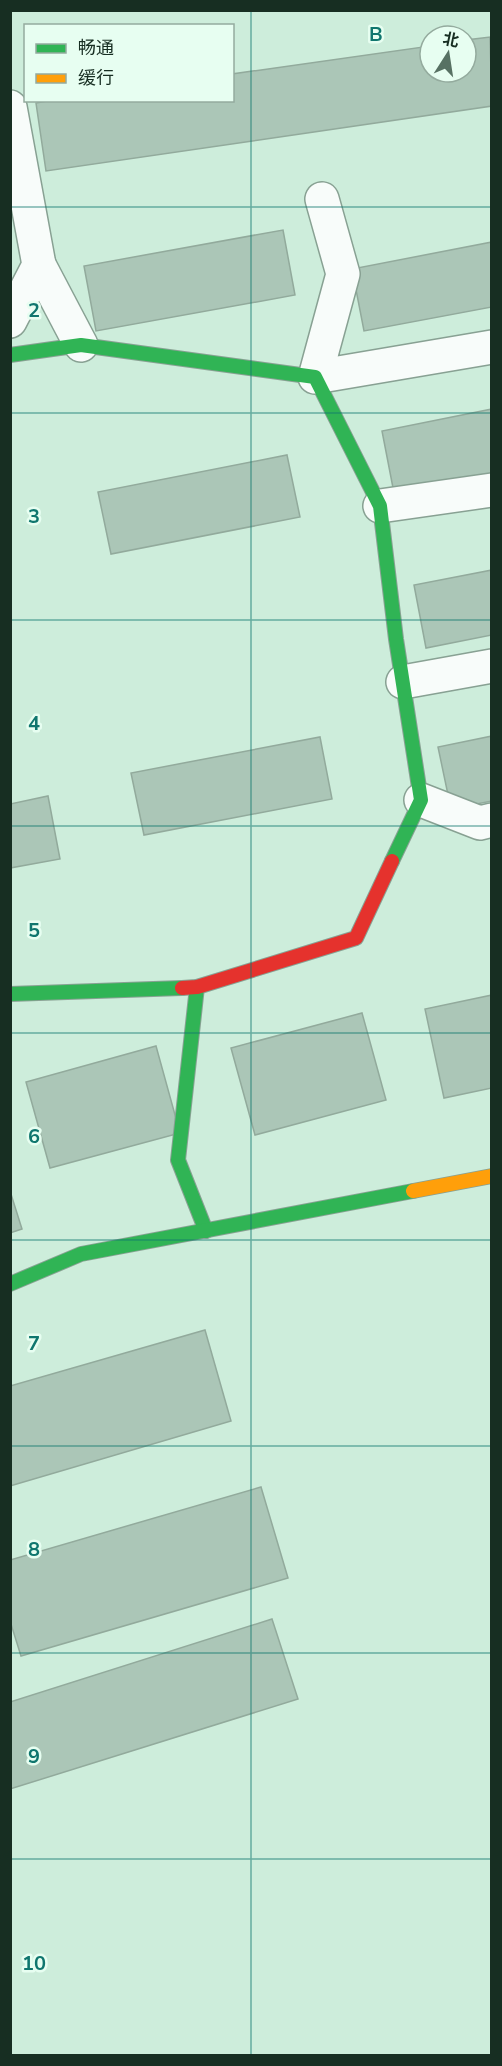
<svg xmlns="http://www.w3.org/2000/svg" width="502" height="2066" viewBox="0 0 502 2066" font-family="'Nunito Sans','Noto Sans SC',sans-serif">
  <rect width="100%" height="100%" fill="#cdeddb"/>
  <g fill="#abc6b7" stroke="#92aa9c" stroke-width="1.5">
    <path d="M 490,37 L 492,106 L 46,171 L 36,103 L 53,100 L 232,100 L 232,74 L 430,46 L 430,72 L 466,72 L 466,40 Z"/>
    <path d="M 283,230 L 295,295 L 96,331 L 84,266 Z"/>
    <path d="M 492,242 L 492,307 L 364,331 L 352,269 Z"/>
    <path d="M 492,409 L 492,474 L 394,493 L 382,431 Z"/>
    <path d="M 287,455 L 300,517 L 111,554 L 98,492 Z"/>
    <path d="M 492,570 L 492,635 L 426,648 L 414,585 Z"/>
    <path d="M 492,736 L 492,801 L 451,809 L 438,747 Z"/>
    <path d="M 320,737 L 332,799 L 144,835 L 131,773 Z"/>
    <path d="M 48,796 L 60,859 L 10,868 L 10,804 Z"/>
    <path d="M 492,995 L 492,1088 L 444,1098 L 425,1009 Z"/>
    <path d="M 362,1013 L 386,1100 L 255,1135 L 231,1048 Z"/>
    <path d="M 156,1046 L 180,1133 L 50,1168 L 26,1082 Z"/>
    <path d="M 10,1191 L 22,1229 L 10,1233 Z"/>
    <path d="M 205,1330 L 231,1421 L 10,1486 L 10,1386 Z"/>
    <path d="M 261,1487 L 288,1578 L 21,1656 L 10,1621 L 10,1560 Z"/>
    <path d="M 272,1619 L 298,1699 L 10,1789 L 10,1702 Z"/>
  </g>
  <g fill="none" stroke-linecap="round" stroke-linejoin="round">
    <g stroke="#88a193" stroke-width="36">
      <g id="street">
        <path d="M 10,107 L 39,265 L 10,321"/>
        <path d="M 322,199 L 343,274 L 315,377 L 492,347"/>
        <path d="M 39,265 L 81,345"/>
        <path d="M 380,506 L 492,490"/>
        <path d="M 403,682 L 492,666"/>
        <path d="M 421,800 L 480,823 L 492,820"/>
      </g>
    </g>
    <g stroke="#88a193" stroke-width="16">
      <g id="fast">
        <path d="M 10,355 L 81,345 L 315,377 L 380,506 L 396,639 L 421,800 L 392,861"/>
        <path d="M 197,987 L 178,1160 L 206,1231"/>
        <path d="M 10,994 L 182,988"/>
        <path d="M 10,1284 L 81,1254 L 413,1191"/>
      </g>
    </g>
    <g stroke="#88a193" stroke-width="16">
      <path id="slow" d="M 413,1191 L 492,1176"/>
    </g>
    <g stroke="#88a193" stroke-width="16">
      <path id="jam" d="M 182,988 L 197,987 L 356,938 L 392,861"/>
    </g>
    <use href="#street" stroke="#f8fcfa" stroke-width="33"/>
    <use href="#fast" stroke="#30b455" stroke-width="14"/>
    <use href="#slow" stroke="#ff9f0a" stroke-width="14"/>
    <use href="#jam" stroke="#e5322d" stroke-width="14"/>
  </g>
  <path fill="none" stroke="#0f766e" stroke-width="1.5" stroke-opacity="0.55" d="M 251,10 L 251,2056M 10,207 L 492,207M 10,413 L 492,413M 10,620 L 492,620M 10,826 L 492,826M 10,1033 L 492,1033M 10,1240 L 492,1240M 10,1446 L 492,1446M 10,1653 L 492,1653M 10,1859 L 492,1859"/>
  <g font-size="20" text-anchor="middle" font-weight="bold" fill="#0f766e" stroke="#e7fef1" stroke-width="5" stroke-linejoin="round" paint-order="stroke">
    <text x="376" y="41">B</text>
    <text x="34" y="317">2</text>
    <text x="34" y="523">3</text>
    <text x="34" y="730">4</text>
    <text x="34" y="937">5</text>
    <text x="34" y="1143">6</text>
    <text x="34" y="1350">7</text>
    <text x="34" y="1556">8</text>
    <text x="34" y="1763">9</text>
    <text x="34" y="1970">10</text>
  </g>
  <rect width="502" height="2066" fill="none" stroke="#172e22" stroke-width="24"/>
  <rect x="24" y="24" width="210" height="78" fill="#e7fef1" stroke="#94ab9e" stroke-width="1.5"/>
  <rect x="36" y="44" width="30" height="9" fill="#30b455" stroke="#94ab9e" stroke-width="1.5"/>
  <text x="78" y="54" font-size="18" fill="#172e22">畅通</text>
  <rect x="36" y="74" width="30" height="9" fill="#ff9f0a" stroke="#94ab9e" stroke-width="1.5"/>
  <text x="78" y="84" font-size="18" fill="#172e22">缓行</text>
  <g transform="translate(448 54) rotate(12)"><circle r="28" fill="#e7fef1" stroke="#94ab9e" stroke-width="1.5"/>
  <path d="M0-4.5L10 22L0 15L-10 22Z" fill="#577163"/>
  <text y="-9" font-size="16" font-weight="bold" text-anchor="middle" fill="#172e22">北</text>
  </g>
</svg>
